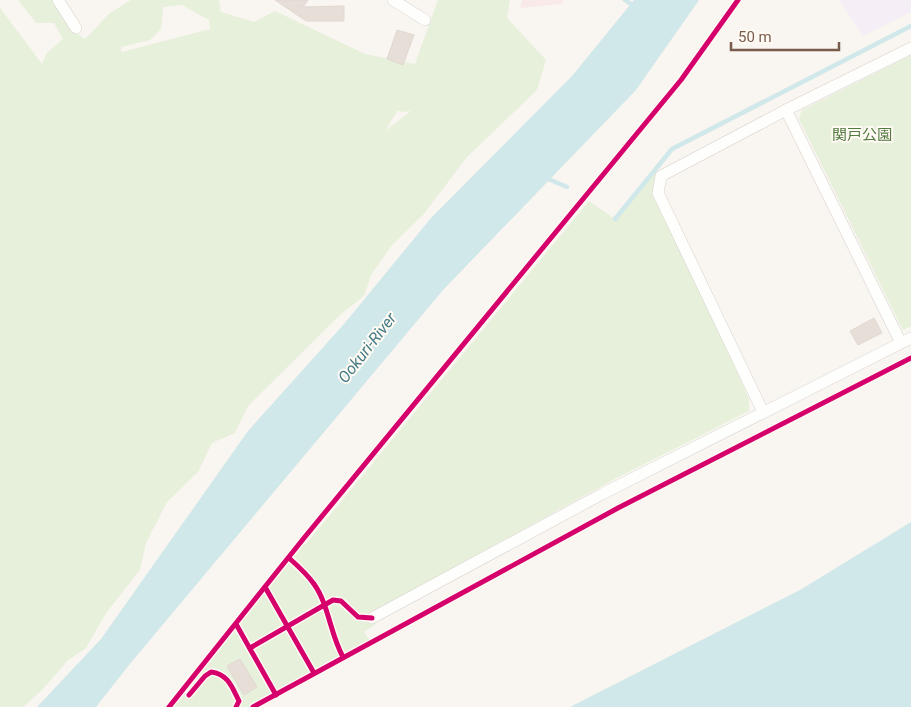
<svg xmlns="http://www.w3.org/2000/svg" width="911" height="707" viewBox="0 0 911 707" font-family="Roboto,'Noto Sans JP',sans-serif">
  <rect width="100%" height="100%" fill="#f9f5f0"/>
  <path fill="#f6eef6" d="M 839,0 L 911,0 L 911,12 L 863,36 Z"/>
  <path fill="#fae9e9" d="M 522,0 L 564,0 L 561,4 L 520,8 Z"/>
  <g fill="#e7f0db" fill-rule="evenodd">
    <path d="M 18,0 L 53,0 L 75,32 L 85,39 L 110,13 L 131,0 L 219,0 L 221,12 L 254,22 L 275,11 L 365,54 L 415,64 L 438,0 L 510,0 L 507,18 L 546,60 L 537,90 L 467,157 L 423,215 L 392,245 L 371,275 L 364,296 L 340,315 L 248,406 L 235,433 L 212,443 L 198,472 L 167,502 L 146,543 L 140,570 L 106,613 L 86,648 L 68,660 L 43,689 L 23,707 L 0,707 L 0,8 L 42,64 L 47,53 L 63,39 L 54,23 L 36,23 ZM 182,5 L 209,20 L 210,29 L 122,52 L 121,47 L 150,40 L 161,29 L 163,7 ZM 398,110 L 401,112 L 411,111 L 385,131 Z"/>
    <path d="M 911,55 L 911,326 L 903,330 L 799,119 L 802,110 Z"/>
    <path d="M 654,171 L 661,176 L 658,193 L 749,399 L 749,411 L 609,482 L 369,614 L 376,624 L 364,632 L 372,645 L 262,707 L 164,707 L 300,538 L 306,544 L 589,201 L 615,219 Z"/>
  </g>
  <g fill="#d0e8ea">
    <path d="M 634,0 L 699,0 L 636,90 L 443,290 L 129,665 L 96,707 L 37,707 L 101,639 L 248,431 L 344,324 L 431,218 L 572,76 Z"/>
    <path d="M 911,522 L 911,707 L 570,707 L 800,590 Z"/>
  </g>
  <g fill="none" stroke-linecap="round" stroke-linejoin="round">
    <g stroke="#d0e8ea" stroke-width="4.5">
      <path d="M 625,0 L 634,6"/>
      <path d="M 546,178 L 567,187"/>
      <path d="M 615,219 L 672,149 L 911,26"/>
    </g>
  </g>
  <g fill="#e6ded7" stroke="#e2d8d2">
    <path d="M 275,0 L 308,0 L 303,7 L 344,6 L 344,21 L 306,21 Z"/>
    <path d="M 397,30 L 414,35 L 403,65 L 387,59 Z"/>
    <path d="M 874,318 L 882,333 L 858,345 L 850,331 Z"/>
    <path d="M 240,659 L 257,687 L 244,695 L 227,666 Z"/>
  </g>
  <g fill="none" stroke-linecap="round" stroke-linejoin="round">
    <g stroke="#d7d1cb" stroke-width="12">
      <g id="minor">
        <path d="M 58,0 L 76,28"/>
        <path d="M 393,0 L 425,20"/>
        <path d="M 786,110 L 901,343"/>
        <path d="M 763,412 L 658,193 L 661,176 L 786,110 L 911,48"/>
        <path d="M 372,618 L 602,494 L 911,338"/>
      </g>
    </g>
    <use href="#minor" stroke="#fefefd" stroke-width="11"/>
    <g stroke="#fffaf3" stroke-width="8">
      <g id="cycleway">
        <path d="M 289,558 C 298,566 307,574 314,584 C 329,605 330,634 343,657"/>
        <path d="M 265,587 L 314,673"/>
        <path d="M 236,624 L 276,695"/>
        <path d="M 250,648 L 333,600 L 341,601 L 358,617 L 372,618"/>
        <path d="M 189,695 L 205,676 L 211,672 C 228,674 232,687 239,701 L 236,707"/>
        <path d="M 169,707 L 304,538 L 681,80 L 738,0"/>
        <path d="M 253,707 L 618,508 L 911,358"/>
      </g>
    </g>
    <use href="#cycleway" stroke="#d6006c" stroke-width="5"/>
  </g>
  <g text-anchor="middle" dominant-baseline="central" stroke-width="4" stroke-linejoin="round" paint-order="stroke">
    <g font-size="15" fill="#537a41" stroke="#fffaf3">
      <text x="862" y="135">関戸公園</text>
    </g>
    <g font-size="16" font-style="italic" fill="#437c86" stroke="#fffaf3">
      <text transform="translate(367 348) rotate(-52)">Ookuri-River</text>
    </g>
  </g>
  <path d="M731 42v8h108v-8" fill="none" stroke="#7a5c4d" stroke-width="2.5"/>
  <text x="738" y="42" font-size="15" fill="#7a5c4d" stroke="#fffaf3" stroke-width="4" paint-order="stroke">50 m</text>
</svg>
